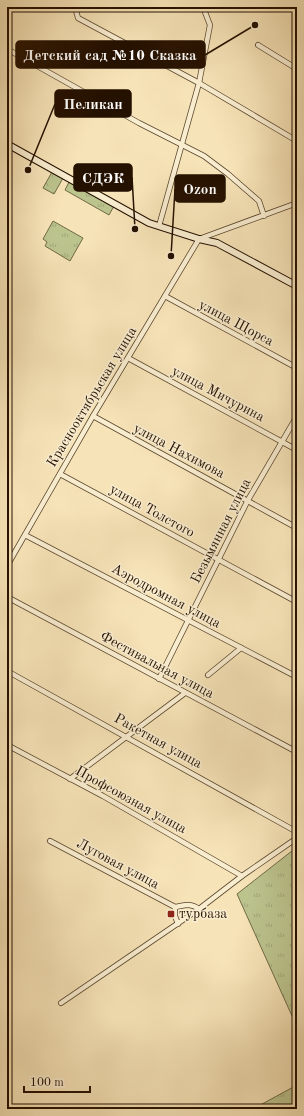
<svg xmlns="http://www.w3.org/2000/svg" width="304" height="1116" viewBox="0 0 304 1116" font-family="'Old Standard TT',serif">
  <defs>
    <pattern id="grass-tufts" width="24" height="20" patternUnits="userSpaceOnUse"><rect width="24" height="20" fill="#bcc48e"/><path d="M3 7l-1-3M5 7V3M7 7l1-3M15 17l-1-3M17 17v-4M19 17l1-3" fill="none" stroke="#a1a779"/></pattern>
    <pattern id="forest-crowns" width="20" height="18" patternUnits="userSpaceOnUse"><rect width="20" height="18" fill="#bcc48e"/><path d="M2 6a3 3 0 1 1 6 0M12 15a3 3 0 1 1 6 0" fill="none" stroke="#a1a779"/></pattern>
  </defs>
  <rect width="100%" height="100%" fill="#f6e3b7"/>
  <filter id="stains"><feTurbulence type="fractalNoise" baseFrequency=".005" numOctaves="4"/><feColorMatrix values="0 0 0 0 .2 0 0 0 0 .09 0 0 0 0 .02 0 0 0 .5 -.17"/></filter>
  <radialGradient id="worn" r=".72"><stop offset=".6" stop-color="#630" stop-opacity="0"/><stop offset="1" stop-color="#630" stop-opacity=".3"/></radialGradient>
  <g fill="url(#grass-tufts)" stroke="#706a47">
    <path d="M 69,182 L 114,206 L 109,215 L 65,190 Z"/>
    <path d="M 53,221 L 83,238 L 70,261 L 45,246 L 47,242 L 43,239 Z"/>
    <path d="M 297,847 L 297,1027 L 237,894 Z"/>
    <path d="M 297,1085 L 297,1109 L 253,1109 Z"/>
  </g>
  <path fill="url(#forest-crowns)" stroke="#706a47" d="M 52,172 L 63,178 L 54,194 L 43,188 Z"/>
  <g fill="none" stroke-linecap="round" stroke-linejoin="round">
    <g stroke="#59462e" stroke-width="6">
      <g id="minor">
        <path d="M 75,7 L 78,18 L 199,83 L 297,141"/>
        <path d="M 258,45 L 297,69"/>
        <path d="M 7,49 L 139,123 L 204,156 L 228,174 L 259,201 L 264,216"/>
        <path d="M 159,226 L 199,83 L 210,25 L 203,7"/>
        <path d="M 165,296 L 297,368"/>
        <path d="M 128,358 L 297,450"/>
        <path d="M 93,416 L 297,528"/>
        <path d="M 60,474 L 297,602"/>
        <path d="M 25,535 L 297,677"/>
        <path d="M 7,566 L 93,416 L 199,239 L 297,203"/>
        <path d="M 7,597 L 297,752"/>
        <path d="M 7,671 L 297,832"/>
        <path d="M 208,675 L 241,648"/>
        <path d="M 159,679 L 248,500 L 297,416"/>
        <path d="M 7,745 L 103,796 L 242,876"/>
        <path d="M 70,779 L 185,693"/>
        <path d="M 50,841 L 175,907 C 186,905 190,903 199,909"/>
        <path d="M 175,907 L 175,916 L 178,924"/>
        <path d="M 61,1003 L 199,909 L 242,876 L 297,838"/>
      </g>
    </g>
    <g stroke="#251100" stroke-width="8">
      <path id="secondary" d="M 7,144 L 149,223 L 199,239 L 217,243 L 297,286"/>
    </g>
    <use href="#minor" stroke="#f9edd0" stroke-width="4.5"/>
    <use href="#secondary" stroke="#f9edd0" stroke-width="6"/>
  </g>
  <rect fill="#8f2418" stroke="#f9edd0" stroke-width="1.5" x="167" y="910" width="8" height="8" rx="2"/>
  <g text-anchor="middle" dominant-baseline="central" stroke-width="3" stroke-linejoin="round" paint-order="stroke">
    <g font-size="14" fill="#251100" stroke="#f9edd0">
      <text transform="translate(236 323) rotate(28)">улица Щорса</text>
      <text transform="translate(218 394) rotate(28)">улица Мичурина</text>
      <text transform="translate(92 397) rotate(-59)">Краснооктябрьская улица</text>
      <text transform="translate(179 451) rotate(28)">улица Нахимова</text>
      <text transform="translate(152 511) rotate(29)">улица Толстого</text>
      <text transform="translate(221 531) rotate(-63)">Безымянная улица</text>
      <text transform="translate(166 596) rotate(28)">Аэродромная улица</text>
      <text transform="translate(157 665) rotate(28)">Фестивальная улица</text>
      <text transform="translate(158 741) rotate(29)">Ракетная улица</text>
      <text transform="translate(131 800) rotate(29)">Профсоюзная улица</text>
      <text transform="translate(118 864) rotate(28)">Луговая улица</text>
    </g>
    <g font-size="14" fill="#251100" stroke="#f9edd0" text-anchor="start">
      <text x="179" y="914">турбаза</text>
    </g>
  </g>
  <path fill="none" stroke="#251100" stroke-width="1.5" d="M255 25L205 55M28 170L55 104M135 229L132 177M171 256L175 189"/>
  <g fill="#251100" stroke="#f9edd0" stroke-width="1.5">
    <circle cx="255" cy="25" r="4"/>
    <circle cx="28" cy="170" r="4"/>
    <circle cx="135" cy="229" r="4"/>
    <circle cx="171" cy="256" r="4"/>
  </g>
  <g fill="#251100" stroke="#251100" stroke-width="1.5">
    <rect x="16" y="41" width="189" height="27" rx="4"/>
    <rect x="55" y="90" width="76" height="27" rx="4"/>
    <rect x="74" y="164" width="58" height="27" rx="4"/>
    <rect x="175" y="175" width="50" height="27" rx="4"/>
  </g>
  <g font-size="15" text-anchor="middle" font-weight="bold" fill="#fff">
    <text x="110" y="60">Детский сад №10 Сказка</text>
    <text x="93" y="109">Пеликан</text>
    <text x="103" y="183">СДЭК</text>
    <text x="200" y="194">Ozon</text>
  </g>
  <rect width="304" height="1116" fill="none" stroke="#f6e3b7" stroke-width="24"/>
  <rect x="8" y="8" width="288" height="1100" fill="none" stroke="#251100" stroke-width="2"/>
  <rect x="12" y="12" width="280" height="1092" fill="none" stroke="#251100"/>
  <path d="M24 1086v6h66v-6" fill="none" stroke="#251100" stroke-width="2"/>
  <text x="30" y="1086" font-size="12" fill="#251100" stroke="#f9edd0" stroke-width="3" paint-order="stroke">100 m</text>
  <rect width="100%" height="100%" filter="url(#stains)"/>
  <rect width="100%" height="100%" fill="url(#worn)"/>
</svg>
